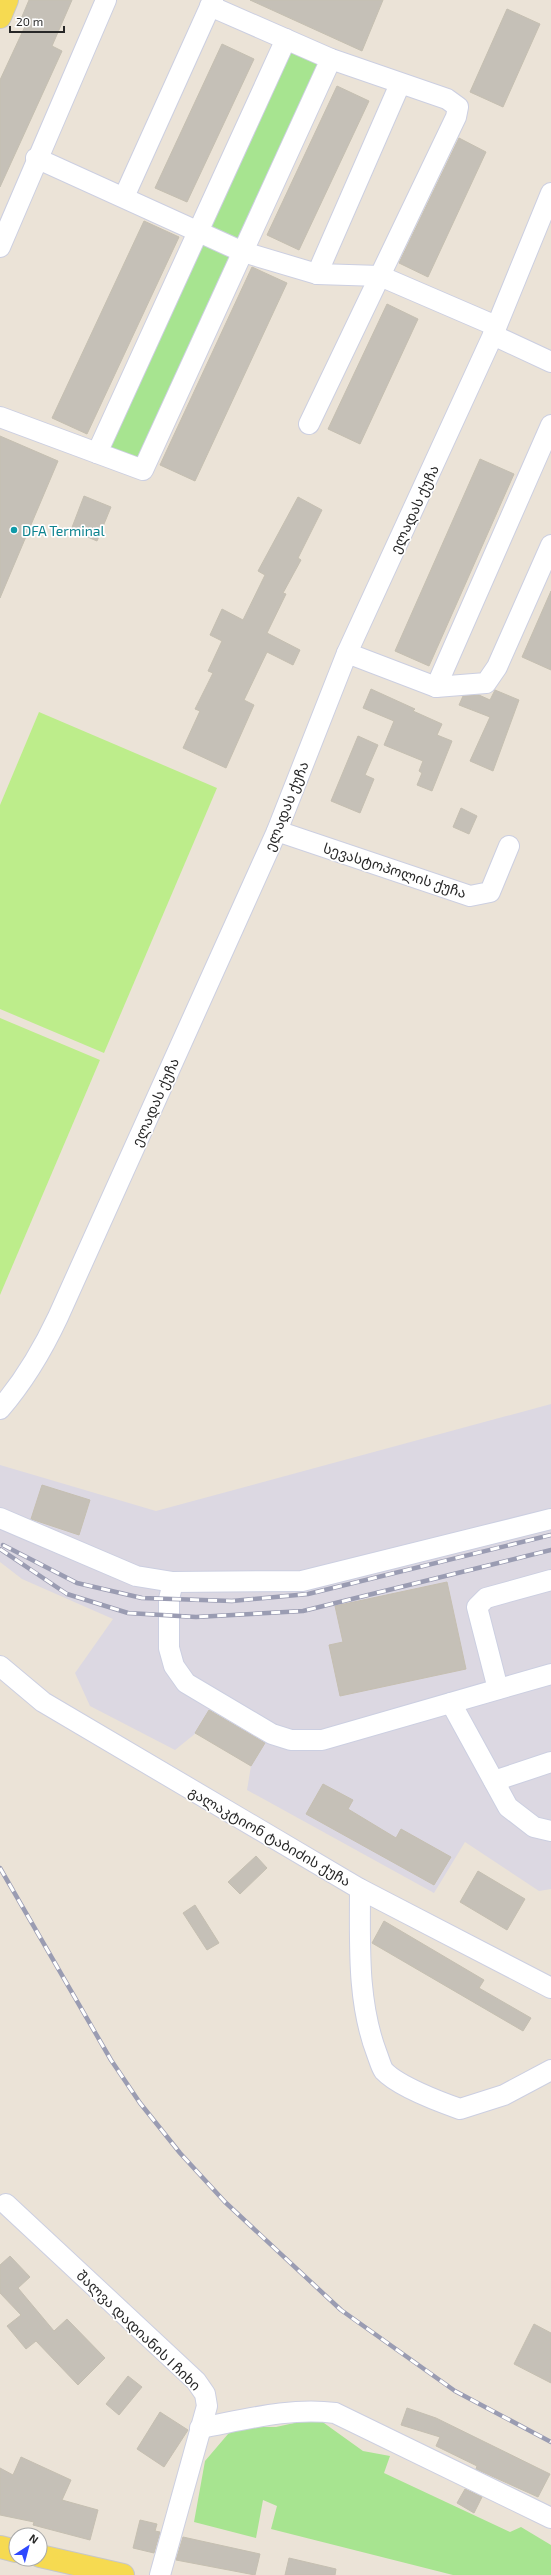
<svg xmlns="http://www.w3.org/2000/svg" width="551" height="2575" viewBox="0 0 551 2575" font-family="'Exo 2','Noto Sans Georgian',sans-serif">
  <rect width="100%" height="100%" fill="#ebe3d7"/>
  <path fill="#dcd8e2" d="M 551,1404 L 551,1889 L 539,1891 L 465,1842 L 434,1893 L 247,1790 L 251,1766 L 196,1733 L 175,1750 L 90,1706 L 75,1673 L 113,1619 L 22,1579 L 0,1562 L 0,1465 L 156,1511 Z"/>
  <g fill="#a7e490">
    <path d="M 286,39 L 331,59 L 143,470 L 97,453 Z"/>
    <path d="M 317,2418 L 363,2451 L 390,2456 L 384,2473 L 510,2532 L 521,2527 L 551,2545 L 551,2575 L 453,2575 L 271,2529 L 277,2506 L 263,2500 L 256,2538 L 194,2522 L 205,2461 L 234,2427 L 276,2427 Z"/>
  </g>
  <g fill="#bded8b">
    <path d="M 39,712 L 217,788 L 104,1053 L 0,1009 L 0,805 Z"/>
    <path d="M 0,1018 L 100,1060 L 0,1295 Z"/>
  </g>
  <g fill="#c5c0b7" stroke="#c5bfb1">
    <path d="M 29,0 L 72,0 L 52,46 L 62,51 L 0,187 L 0,80 L 27,22 L 21,19 Z"/>
    <path d="M 250,0 L 383,0 L 362,51 Z"/>
    <path d="M 507,9 L 540,24 L 503,107 L 470,92 Z"/>
    <path d="M 222,44 L 254,59 L 187,202 L 155,188 Z"/>
    <path d="M 337,86 L 369,101 L 299,250 L 267,235 Z"/>
    <path d="M 459,138 L 486,152 L 428,277 L 399,263 Z"/>
    <path d="M 144,221 L 179,237 L 87,434 L 52,418 Z"/>
    <path d="M 252,267 L 287,283 L 195,481 L 160,465 Z"/>
    <path d="M 387,304 L 418,319 L 360,444 L 328,429 Z"/>
    <path d="M 0,436 L 58,461 L 0,598 Z"/>
    <path d="M 480,459 L 514,474 L 429,666 L 395,651 Z"/>
    <path d="M 84,496 L 111,507 L 97,541 L 71,530 Z"/>
    <path d="M 298,497 L 322,510 L 298,558 L 301,560 L 283,593 L 286,594 L 267,633 L 300,650 L 293,665 L 267,652 L 244,700 L 254,705 L 226,768 L 183,748 L 200,711 L 195,709 L 213,673 L 208,671 L 222,641 L 210,635 L 222,609 L 243,620 L 265,575 L 258,571 Z"/>
    <path d="M 551,591 L 551,670 L 522,657 Z"/>
    <path d="M 371,689 L 415,709 L 413,711 L 442,724 L 437,735 L 452,741 L 432,791 L 417,785 L 422,773 L 419,771 L 423,761 L 384,745 L 394,721 L 363,708 Z"/>
    <path d="M 495,690 L 519,700 L 493,771 L 470,761 L 490,717 L 459,705 L 463,696 L 479,695 L 490,700 Z"/>
    <path d="M 358,736 L 378,745 L 365,775 L 374,779 L 360,813 L 331,801 Z"/>
    <path d="M 461,808 L 477,816 L 469,834 L 453,827 Z"/>
    <path d="M 42,1485 L 90,1500 L 79,1535 L 31,1519 Z"/>
    <path d="M 447,1582 L 466,1669 L 340,1696 L 329,1645 L 343,1642 L 335,1606 Z"/>
    <path d="M 209,1710 L 265,1743 L 251,1766 L 195,1733 Z"/>
    <path d="M 323,1784 L 353,1800 L 348,1809 L 396,1838 L 401,1829 L 451,1857 L 434,1885 L 306,1814 Z"/>
    <path d="M 256,1856 L 267,1868 L 240,1894 L 228,1882 Z"/>
    <path d="M 478,1871 L 525,1899 L 507,1930 L 460,1902 Z"/>
    <path d="M 195,1905 L 219,1943 L 207,1950 L 183,1913 Z"/>
    <path d="M 384,1921 L 484,1980 L 479,1988 L 531,2018 L 523,2031 L 372,1943 Z"/>
    <path d="M 10,2256 L 30,2277 L 18,2288 L 54,2331 L 67,2319 L 105,2358 L 78,2385 L 36,2341 L 26,2349 L 7,2326 L 21,2315 L 0,2293 L 0,2265 Z"/>
    <path d="M 534,2324 L 551,2333 L 551,2383 L 514,2364 Z"/>
    <path d="M 128,2376 L 142,2387 L 119,2415 L 106,2404 Z"/>
    <path d="M 407,2408 L 436,2418 L 550,2474 L 538,2497 L 476,2469 L 477,2466 L 436,2446 L 440,2437 L 401,2425 Z"/>
    <path d="M 160,2412 L 188,2430 L 164,2467 L 137,2449 Z"/>
    <path d="M 21,2457 L 71,2480 L 62,2500 L 98,2510 L 90,2540 L 33,2525 L 34,2522 L 0,2515 L 0,2468 L 13,2475 Z"/>
    <path d="M 465,2489 L 482,2497 L 474,2513 L 457,2503 Z"/>
    <path d="M 140,2520 L 157,2524 L 155,2531 L 160,2532 L 154,2553 L 133,2548 Z"/>
    <path d="M 183,2537 L 260,2554 L 255,2575 L 176,2560 Z"/>
    <path d="M 289,2558 L 336,2569 L 335,2575 L 285,2575 Z"/>
  </g>
  <g fill="none" stroke-linecap="round" stroke-linejoin="round">
    <g stroke="#cccfe1" stroke-width="22">
      <g id="minor">
        <path d="M 210,6 L 331,59 L 447,99 L 458,107 L 456,117 L 309,424"/>
        <path d="M 286,39 L 97,453 L 143,470 L 331,59"/>
        <path d="M 36,158 L 243,252 L 317,274 L 380,276 L 496,326"/>
        <path d="M 124,197 L 213,0"/>
        <path d="M 0,247 L 106,0"/>
        <path d="M 317,274 L 400,84"/>
        <path d="M 493,335 L 551,362"/>
        <path d="M 0,417 L 97,453"/>
        <path d="M 347,653 L 436,687 L 486,683 L 497,667 L 551,545"/>
        <path d="M 436,687 L 551,425"/>
        <path d="M 277,831 L 470,896 L 490,892 L 509,846"/>
        <path d="M 0,1409 C 25,1380 42,1351 58,1317 L 277,831 L 347,653 L 493,335 L 551,193"/>
        <path d="M 0,1518 L 136,1576 L 173,1582 L 302,1581 L 551,1519"/>
        <path d="M 173,1582 L 169,1599 L 169,1648 L 174,1666 L 186,1683 L 272,1734 L 291,1740 L 322,1740 L 551,1674"/>
        <path d="M 0,1666 L 43,1702 L 360,1889 L 551,1988"/>
        <path d="M 498,1689 L 477,1607 L 486,1598 L 551,1580"/>
        <path d="M 451,1703 L 508,1807 L 534,1827 L 551,1831"/>
        <path d="M 494,1781 L 551,1762"/>
        <path d="M 360,1889 C 360,1944 357,2002 377,2054 C 379,2059 381,2067 384,2071 C 398,2086 440,2102 460,2109 L 504,2095 L 551,2070"/>
        <path d="M 6,2204 L 196,2381 L 205,2394 L 207,2406 L 160,2575"/>
        <path d="M 200,2428 C 244,2420 290,2407 335,2413 L 551,2518"/>
      </g>
    </g>
    <g stroke="#c7c7c7" stroke-width="24">
      <g id="major">
        <path d="M 0,17 L 7,0"/>
        <path d="M 0,2547 L 16,2551"/>
        <path d="M 40,2556 L 123,2575"/>
      </g>
    </g>
    <use href="#minor" stroke="#fff" stroke-width="20"/>
    <use href="#major" stroke="#f6da51" stroke-width="22"/>
    <g stroke="#9a9cb2" stroke-width="4.5">
      <g id="rail">
        <path d="M 3,1545 L 77,1583 L 142,1598 L 232,1601 L 308,1594 L 551,1535"/>
        <path d="M 0,1549 L 67,1594 L 128,1613 L 196,1617 L 303,1611 L 551,1550"/>
        <path d="M 0,1868 L 111,2060 L 140,2103 L 180,2153 L 225,2202 L 341,2310 L 455,2391 L 551,2442"/>
      </g>
    </g>
    <use href="#rail" stroke="#fff" stroke-width="3" stroke-dasharray="9" stroke-linecap="butt"/>
  </g>
  <circle fill="#0f9aa8" stroke="#fff" stroke-width="1.5" cx="14" cy="530" r="4"/>
  <g text-anchor="middle" dominant-baseline="central" stroke-width="3.5" stroke-linejoin="round" paint-order="stroke">
    <g font-size="14" fill="#272727" stroke="#fff">
      <text transform="translate(414 509) rotate(-65)">ელადას ქუჩა</text>
      <text transform="translate(286 806) rotate(-68)">ელადას ქუჩა</text>
      <text transform="translate(395 870) rotate(18)">სევასტოპოლის ქუჩა</text>
      <text transform="translate(155 1102) rotate(-66)">ელადას ქუჩა</text>
      <text transform="translate(270 1836) rotate(30)">გალაკტიონ ტაბიძის ქუჩა</text>
      <text transform="translate(139 2330) rotate(44)">შალვა დადიანის I ჩიხი</text>
    </g>
    <g font-size="14" fill="#0d838f" stroke="#fff" text-anchor="start">
      <text x="22" y="530">DFA Terminal</text>
    </g>
  </g>
  <g transform="translate(28 2547) rotate(36)"><circle r="19" fill="#ffffff" stroke="#a9a9a9"/>
  <path d="M0-3L7 15L0 10L-7 15Z" fill="#2f49ff"/>
  <text y="-6" font-size="11" font-weight="bold" text-anchor="middle" fill="#272727">N</text>
  </g>
  <path d="M10 26v6h54v-6" fill="none" stroke="#272727" stroke-width="2"/>
  <text x="16" y="26" font-size="12" fill="#272727" stroke="#ffffff" stroke-width="3" paint-order="stroke">20 m</text>
</svg>
